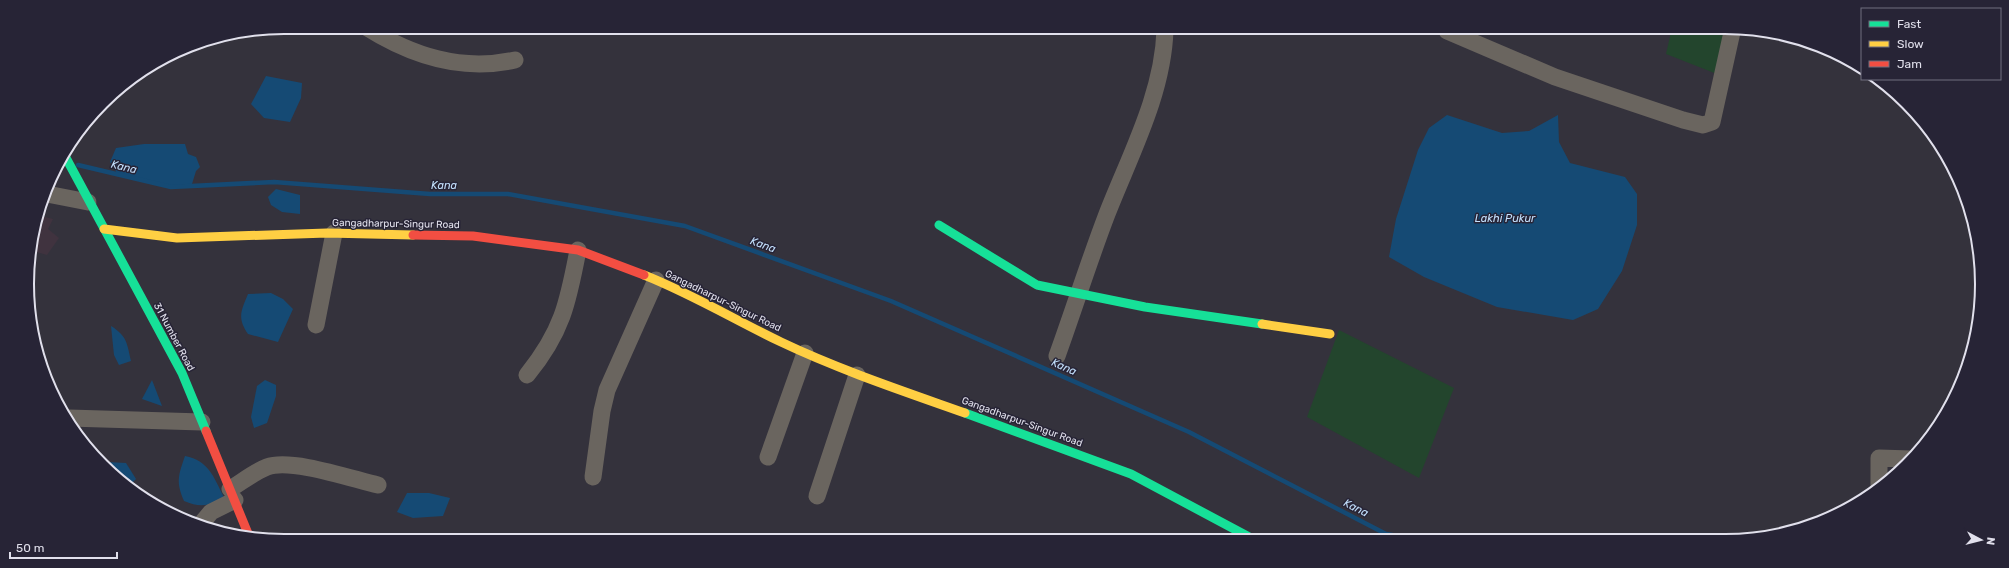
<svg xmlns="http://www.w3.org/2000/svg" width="2009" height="568" viewBox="0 0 2009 568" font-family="Rubik,sans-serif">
  <rect width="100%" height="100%" fill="#34323c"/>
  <path fill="#40333f" d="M 41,216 L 53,219 L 48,229 L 59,238 L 47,255 L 33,251 L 31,253 Z"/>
  <g fill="#23452d">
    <path d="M 1671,32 L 1731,32 L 1722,76 L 1666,54 Z"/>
    <path d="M 1339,330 L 1454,388 L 1419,478 L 1307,417 Z"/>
  </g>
  <g fill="#154a74">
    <path d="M 266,76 L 302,83 L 301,98 L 290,122 L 264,118 L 251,104 Z"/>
    <path d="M 1447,115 L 1502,133 L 1529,131 L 1558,115 L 1559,142 L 1570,163 L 1625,177 L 1637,194 L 1637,225 L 1622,271 L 1598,309 L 1573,320 L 1497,307 L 1424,277 L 1389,257 L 1396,219 L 1418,150 L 1429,128 Z"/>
    <path d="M 144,144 L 185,144 L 188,154 L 196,157 L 200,167 L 196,171 L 192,184 L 171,186 L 117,173 L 110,162 L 116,148 Z"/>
    <path d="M 276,189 L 300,195 L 300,214 L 282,212 L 271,205 L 268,197 Z"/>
    <path d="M 271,293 L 283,299 L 293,309 L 278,342 L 248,334 C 237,318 241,311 248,294 Z"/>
    <path d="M 111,326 C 127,336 127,343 131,361 L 119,365 L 114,355 Z"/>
    <path d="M 152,380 L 162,406 L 142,399 Z"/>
    <path d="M 265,380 L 276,385 L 276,396 L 267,423 L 254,428 L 251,417 L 257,386 Z"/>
    <path d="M 185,456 C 209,461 213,476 224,497 C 211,506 200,508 184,501 C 176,482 178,476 185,456 Z"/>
    <path d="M 107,462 L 126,463 L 136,479 L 130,485 L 106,463 Z"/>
    <path d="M 407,493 L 429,493 L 450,498 L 443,516 L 413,518 L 397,512 Z"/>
  </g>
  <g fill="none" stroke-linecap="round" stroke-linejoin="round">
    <path stroke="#154a74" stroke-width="4.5" d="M 78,165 L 171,187 L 274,182 L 430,194 L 508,194 L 685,226 L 891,301 L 1189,432 L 1386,534 L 1410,538"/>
    <g stroke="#6a655f" stroke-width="17">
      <path d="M 366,27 C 412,56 461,72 515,60"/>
      <path d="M 1447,31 L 1555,77 L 1683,120 L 1703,125 L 1712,122 L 1732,32"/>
      <path d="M 47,194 L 88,202"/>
      <path d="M 316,325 L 334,233"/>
      <path d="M 1057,356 C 1074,309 1089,261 1107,214 C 1130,155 1163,94 1165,30"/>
      <path d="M 527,375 C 562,332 568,303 578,250"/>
      <path d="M 69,418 L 202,422"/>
      <path d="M 768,457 L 805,353"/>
      <path d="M 593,477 L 602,411 L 607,390 L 656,280"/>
      <path d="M 1879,485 L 1879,458 L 1911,459"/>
      <path d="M 230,489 C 242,482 254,472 267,467 C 291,458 352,479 378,485"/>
      <path d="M 817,496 L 857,375"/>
      <path d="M 201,524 L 211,512 L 235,500"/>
    </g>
    <g stroke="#16e098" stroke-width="9">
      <path d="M 65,156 L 182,373 L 206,431"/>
      <path d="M 939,225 L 1037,285 L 1145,307 L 1262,324"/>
      <path d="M 965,413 L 1131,474 L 1251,538"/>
    </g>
    <g stroke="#ffcf43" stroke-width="9">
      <path d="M 104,229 L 177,238 L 327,233 L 413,235"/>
      <path d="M 644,275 C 692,294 735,320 781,342 C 840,370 903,391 965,413"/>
      <path d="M 1262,324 L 1330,334"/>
    </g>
    <g stroke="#f24e42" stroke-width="9">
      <path d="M 413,235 L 473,236 L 578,250 L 644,275"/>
      <path d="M 206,431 L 249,536"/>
    </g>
  </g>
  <g text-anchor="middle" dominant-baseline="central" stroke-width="3" stroke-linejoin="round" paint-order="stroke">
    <g font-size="10" fill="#e1e0ec" stroke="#272436">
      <text transform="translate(396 224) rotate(1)">Gangadharpur-Singur Road</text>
      <text transform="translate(723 301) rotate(26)">Gangadharpur-Singur Road</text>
      <text transform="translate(174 337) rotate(62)">31 Number Road</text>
      <text transform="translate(1022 422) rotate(20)">Gangadharpur-Singur Road</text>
    </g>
    <g font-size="11" font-style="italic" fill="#c3e0fd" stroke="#272436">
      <text transform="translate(124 167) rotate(13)">Kana</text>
      <text x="444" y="185">Kana</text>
      <text x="1505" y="218">Lakhi Pukur</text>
      <text transform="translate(763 245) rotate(20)">Kana</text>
      <text transform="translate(1064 367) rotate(24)">Kana</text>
      <text transform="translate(1356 508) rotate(27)">Kana</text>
    </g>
  </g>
  <path d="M0 0H2009V568H0ZM284 34H1725A250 250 0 0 1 1975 284V284A250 250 0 0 1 1725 534H284A250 250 0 0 1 34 284V284A250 250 0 0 1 284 34Z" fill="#272436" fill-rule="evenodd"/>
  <path fill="none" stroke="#e1e0ec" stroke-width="2" d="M284 34H1725A250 250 0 0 1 1975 284V284A250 250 0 0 1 1725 534H284A250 250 0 0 1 34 284V284A250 250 0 0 1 284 34Z"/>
  <rect x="1861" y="8" width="140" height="72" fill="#272436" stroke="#716f7f"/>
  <rect x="1869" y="21" width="20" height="6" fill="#16e098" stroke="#716f7f"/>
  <text x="1897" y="28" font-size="12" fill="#e1e0ec">Fast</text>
  <rect x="1869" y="41" width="20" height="6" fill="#ffcf43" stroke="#716f7f"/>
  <text x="1897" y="48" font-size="12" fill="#e1e0ec">Slow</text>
  <rect x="1869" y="61" width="20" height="6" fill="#f24e42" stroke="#716f7f"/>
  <text x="1897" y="68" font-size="12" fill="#e1e0ec">Jam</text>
  <g transform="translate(1981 540) rotate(97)" stroke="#272436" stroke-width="3" paint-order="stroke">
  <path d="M0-3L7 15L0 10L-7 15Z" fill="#e1e0ec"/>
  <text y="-6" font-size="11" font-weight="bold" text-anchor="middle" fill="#e1e0ec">N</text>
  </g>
  <path d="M10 552v6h107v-6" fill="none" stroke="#e1e0ec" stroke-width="2"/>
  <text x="16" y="552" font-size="12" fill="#e1e0ec" stroke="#272436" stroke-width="3" paint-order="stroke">50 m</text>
</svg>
